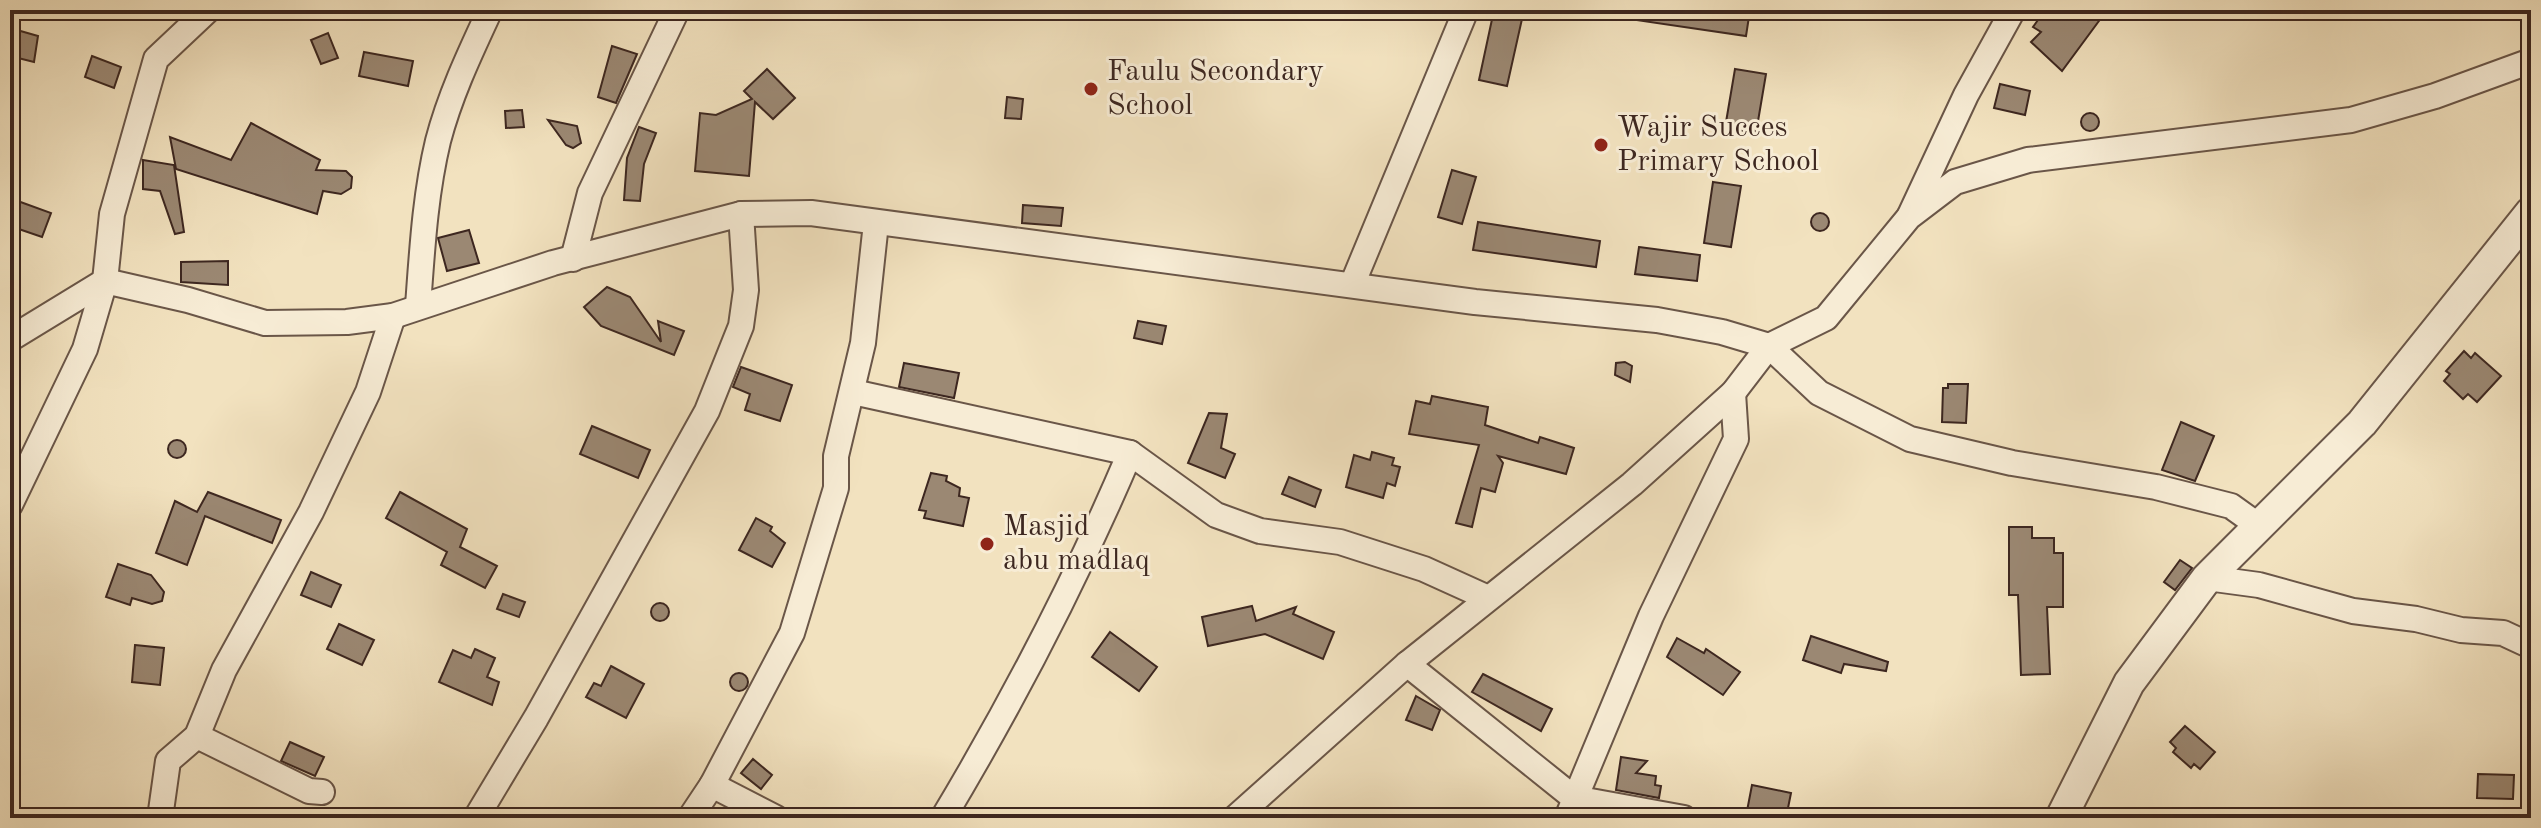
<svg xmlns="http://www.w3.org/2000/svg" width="2541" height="828" viewBox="0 0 2541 828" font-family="'Old Standard TT',serif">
  <rect width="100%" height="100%" fill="#f2e2bf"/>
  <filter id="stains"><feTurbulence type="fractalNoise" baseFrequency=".0025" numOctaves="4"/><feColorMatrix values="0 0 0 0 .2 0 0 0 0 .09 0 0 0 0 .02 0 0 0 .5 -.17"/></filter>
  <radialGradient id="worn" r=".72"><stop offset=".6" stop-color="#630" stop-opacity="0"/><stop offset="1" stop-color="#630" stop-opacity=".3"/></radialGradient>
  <g fill="#9b8873" stroke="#3d2720" stroke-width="2">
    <path d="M 1494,10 L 1524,10 L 1507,86 L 1479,80 Z"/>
    <path d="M 1637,10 L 1750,10 L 1746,36 L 1636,20 Z"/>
    <path d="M 2045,10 L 2107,10 L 2062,71 L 2031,42 L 2041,32 L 2033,27 Z"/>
    <path d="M 10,28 L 38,36 L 34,62 L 10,56 Z"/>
    <path d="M 328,33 L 338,58 L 321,64 L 311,40 Z"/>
    <path d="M 612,46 L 637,54 L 616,103 L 598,97 Z"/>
    <path d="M 364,52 L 413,61 L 408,86 L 359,76 Z"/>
    <path d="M 92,56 L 121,67 L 114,88 L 85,77 Z"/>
    <path d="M 767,69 L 795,98 L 773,119 L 755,102 L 749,176 L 695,171 L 700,113 L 716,115 L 752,99 L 744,91 Z"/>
    <path d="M 1735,69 L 1766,74 L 1756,133 L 1725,128 Z"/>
    <path d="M 2000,84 L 2030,91 L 2025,115 L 1994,108 Z"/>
    <path d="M 1007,97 L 1023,99 L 1021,119 L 1005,118 Z"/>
    <path d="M 522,110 L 524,127 L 506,128 L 505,111 Z"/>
    <circle cx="2090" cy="122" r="9"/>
    <path d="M 548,120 L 577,126 L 581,143 L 573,148 L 566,145 Z"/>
    <path d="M 251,123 L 320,160 L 316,170 L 346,171 L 352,177 L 351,188 L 341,194 L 323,191 L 317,214 L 176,169 L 170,137 L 231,160 Z"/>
    <path d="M 639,127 L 656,133 L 644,164 L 640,201 L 624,200 L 627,158 Z"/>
    <path d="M 143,160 L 174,165 L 184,232 L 175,234 L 160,191 L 143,189 Z"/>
    <path d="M 1452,170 L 1476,177 L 1462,224 L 1438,217 Z"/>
    <path d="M 1713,182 L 1741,186 L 1731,247 L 1704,243 Z"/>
    <path d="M 15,200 L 51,213 L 42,237 L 10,226 Z"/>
    <path d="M 1023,205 L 1063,208 L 1061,226 L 1022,223 Z"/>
    <circle cx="1820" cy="222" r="9"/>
    <path d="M 1478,222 L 1600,241 L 1596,267 L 1473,250 Z"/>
    <path d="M 469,230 L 479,263 L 447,271 L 438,238 Z"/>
    <path d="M 1639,247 L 1700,255 L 1697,281 L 1635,274 Z"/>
    <path d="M 228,261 L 228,285 L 181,282 L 181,262 Z"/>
    <path d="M 607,287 L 630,297 L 661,342 L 658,321 L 684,331 L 674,355 L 601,326 L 584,307 Z"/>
    <path d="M 1138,321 L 1166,326 L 1162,344 L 1134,338 Z"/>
    <path d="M 2464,351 L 2471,358 L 2475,353 L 2501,376 L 2477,402 L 2468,394 L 2463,399 L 2444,381 L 2450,374 L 2446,371 Z"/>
    <path d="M 1625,362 L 1632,366 L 1630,382 L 1615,375 L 1616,363 Z"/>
    <path d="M 904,363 L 959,373 L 954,398 L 899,387 Z"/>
    <path d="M 741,367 L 792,385 L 780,421 L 745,410 L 750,394 L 733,387 Z"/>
    <path d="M 1948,384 L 1968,384 L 1966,423 L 1942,422 L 1943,388 L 1948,388 Z"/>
    <path d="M 1432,396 L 1488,407 L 1485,425 L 1538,443 L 1540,437 L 1574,448 L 1566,474 L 1498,456 L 1503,463 L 1495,492 L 1481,488 L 1472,527 L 1456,523 L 1479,445 L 1409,434 L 1416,401 L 1430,404 Z"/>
    <path d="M 1209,413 L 1227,414 L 1221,448 L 1235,454 L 1225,478 L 1188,463 Z"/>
    <path d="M 2181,422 L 2214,436 L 2195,481 L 2162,470 Z"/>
    <path d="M 592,426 L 650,450 L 638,478 L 580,454 Z"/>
    <circle cx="177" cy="449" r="9"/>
    <path d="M 1372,452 L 1394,458 L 1392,465 L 1400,467 L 1395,486 L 1387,483 L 1383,498 L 1346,487 L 1354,455 L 1370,460 Z"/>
    <path d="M 931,473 L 947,476 L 946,481 L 960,488 L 959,496 L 969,498 L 963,526 L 924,518 L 926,511 L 919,510 Z"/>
    <path d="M 1289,477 L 1321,490 L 1315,507 L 1282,494 Z"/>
    <path d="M 208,492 L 281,520 L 272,543 L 205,516 L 187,565 L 156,553 L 175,501 L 197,512 Z"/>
    <path d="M 400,492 L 467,529 L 460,547 L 497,566 L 485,588 L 441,565 L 447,552 L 386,518 Z"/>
    <path d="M 756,518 L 772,527 L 770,531 L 785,543 L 772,567 L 739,550 Z"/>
    <path d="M 2009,527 L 2032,527 L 2032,538 L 2054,538 L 2054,553 L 2063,553 L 2063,607 L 2047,607 L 2050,674 L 2021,675 L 2018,595 L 2009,595 Z"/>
    <path d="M 2180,560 L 2192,568 L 2175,590 L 2164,582 Z"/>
    <path d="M 118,564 L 151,575 L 164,592 L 162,601 L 152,604 L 132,598 L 130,605 L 106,597 Z"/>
    <path d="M 311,572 L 341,585 L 331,607 L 301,595 Z"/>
    <path d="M 503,594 L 525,602 L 519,617 L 497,609 Z"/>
    <circle cx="660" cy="612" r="9"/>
    <path d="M 1252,606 L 1256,621 L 1296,607 L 1293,614 L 1334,632 L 1323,659 L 1265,634 L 1208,646 L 1202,617 Z"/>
    <path d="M 339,624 L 374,640 L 362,665 L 327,649 Z"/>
    <path d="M 1110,632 L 1157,667 L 1139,691 L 1092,657 Z"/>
    <path d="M 1811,636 L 1888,662 L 1886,671 L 1844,664 L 1841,673 L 1803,660 Z"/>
    <path d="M 1677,638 L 1704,653 L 1706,649 L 1740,672 L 1723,695 L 1667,657 Z"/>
    <path d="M 135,645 L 164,648 L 160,685 L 132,682 Z"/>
    <path d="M 475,649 L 495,658 L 487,677 L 499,682 L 492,705 L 439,682 L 453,650 L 471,658 Z"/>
    <path d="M 611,666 L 644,684 L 626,718 L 586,697 L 594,683 L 601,686 Z"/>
    <circle cx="739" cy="682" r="9"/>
    <path d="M 1483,674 L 1552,709 L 1541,731 L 1472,692 Z"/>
    <path d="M 1416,696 L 1440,710 L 1432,730 L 1406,720 Z"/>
    <path d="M 2185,726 L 2215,752 L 2200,769 L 2194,764 L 2191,768 L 2173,752 L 2176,748 L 2170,742 Z"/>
    <path d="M 290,742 L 324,757 L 315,776 L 281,761 Z"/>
    <path d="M 1621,757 L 1647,761 L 1636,773 L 1656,776 L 1655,785 L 1661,786 L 1659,798 L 1616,790 Z"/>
    <path d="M 753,759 L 772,775 L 761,789 L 741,773 Z"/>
    <path d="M 2478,774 L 2514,775 L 2513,799 L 2477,798 Z"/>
    <path d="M 1752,785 L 1791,793 L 1786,818 L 1747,811 Z"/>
  </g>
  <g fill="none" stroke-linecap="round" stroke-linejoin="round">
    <g stroke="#6a5648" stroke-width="28">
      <g id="minor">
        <path d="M 1910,215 L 1966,95 L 2013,10"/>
        <path d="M 573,259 L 590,193 L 677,10"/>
        <path d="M 1352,285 L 1466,10"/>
        <path d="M 418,306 C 422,252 425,195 438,141 C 450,95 470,53 490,10"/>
        <path d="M 10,339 L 105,281 L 188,300 L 265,323 L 347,322 L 393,316 L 553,263 L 741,214 L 811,213 L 1475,302 L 1657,320 L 1722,332 L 1769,346 L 1819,393 L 1910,439 L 2012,463 L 2156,487 L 2231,506 L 2259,526"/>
        <path d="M 853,392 L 1130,453 L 1216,515 L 1260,531 L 1340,542 L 1424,569 L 1488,598"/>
        <path d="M 10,505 L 85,349 L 105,281 L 112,214 L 156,59 L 208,10"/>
        <path d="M 2207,578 L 2259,585 L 2353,611 L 2416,619 L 2461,630 L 2503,633 L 2531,646"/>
        <path d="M 1407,664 L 1574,798 L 1684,818"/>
        <path d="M 197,736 L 309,791 L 322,792"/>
        <path d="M 712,785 L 776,818"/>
        <path d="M 160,818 L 168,761 L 197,736 L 224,670 L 311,512 L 368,392 L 393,316"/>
        <path d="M 476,818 L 536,718 L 707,411 L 741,326 L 746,290 L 741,214"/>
        <path d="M 690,818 L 712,785 L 792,633 L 836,488 L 836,456 L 863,343 L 876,223"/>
        <path d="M 943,818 C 1013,701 1077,578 1130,453"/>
        <path d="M 1235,818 L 1407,664 L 1632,484 L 1733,393 L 1769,346 L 1826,318 L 1909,217 L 1955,182 L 2028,160 L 2351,120 L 2435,96 L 2531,61"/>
        <path d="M 1567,818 L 1651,616 L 1736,439 L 1733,393"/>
      </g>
    </g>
    <g stroke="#6a5648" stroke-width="34">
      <path id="tertiary" d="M 2061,818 L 2129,683 L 2207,578 L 2362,423 L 2531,212"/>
    </g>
    <use href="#minor" stroke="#f7ecd5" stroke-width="24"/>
    <use href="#tertiary" stroke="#f7ecd5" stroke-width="30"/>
  </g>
  <g fill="#8f2418" stroke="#f7ecd5" stroke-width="3">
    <circle cx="1091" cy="89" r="8"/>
    <circle cx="1601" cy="145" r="8"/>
    <circle cx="987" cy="544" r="8"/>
  </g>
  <g text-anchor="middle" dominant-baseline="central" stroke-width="6" stroke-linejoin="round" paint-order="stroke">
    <g font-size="30" fill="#3d2720" stroke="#f7ecd5" text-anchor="start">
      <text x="1107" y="72">Faulu Secondary<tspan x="1107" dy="34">School</tspan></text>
      <text x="1617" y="128">Wajir Succes<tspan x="1617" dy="34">Primary School</tspan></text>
      <text x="1003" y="527">Masjid<tspan x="1003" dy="34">abu madlaq</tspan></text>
    </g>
  </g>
  <rect width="2541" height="828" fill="none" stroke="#f2e2bf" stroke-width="40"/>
  <rect x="12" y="12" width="2517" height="804" fill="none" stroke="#3d2720" stroke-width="4"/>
  <rect x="20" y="20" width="2501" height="788" fill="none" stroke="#3d2720" stroke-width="2"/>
  <rect width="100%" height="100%" filter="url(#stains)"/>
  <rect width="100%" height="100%" fill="url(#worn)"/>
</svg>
